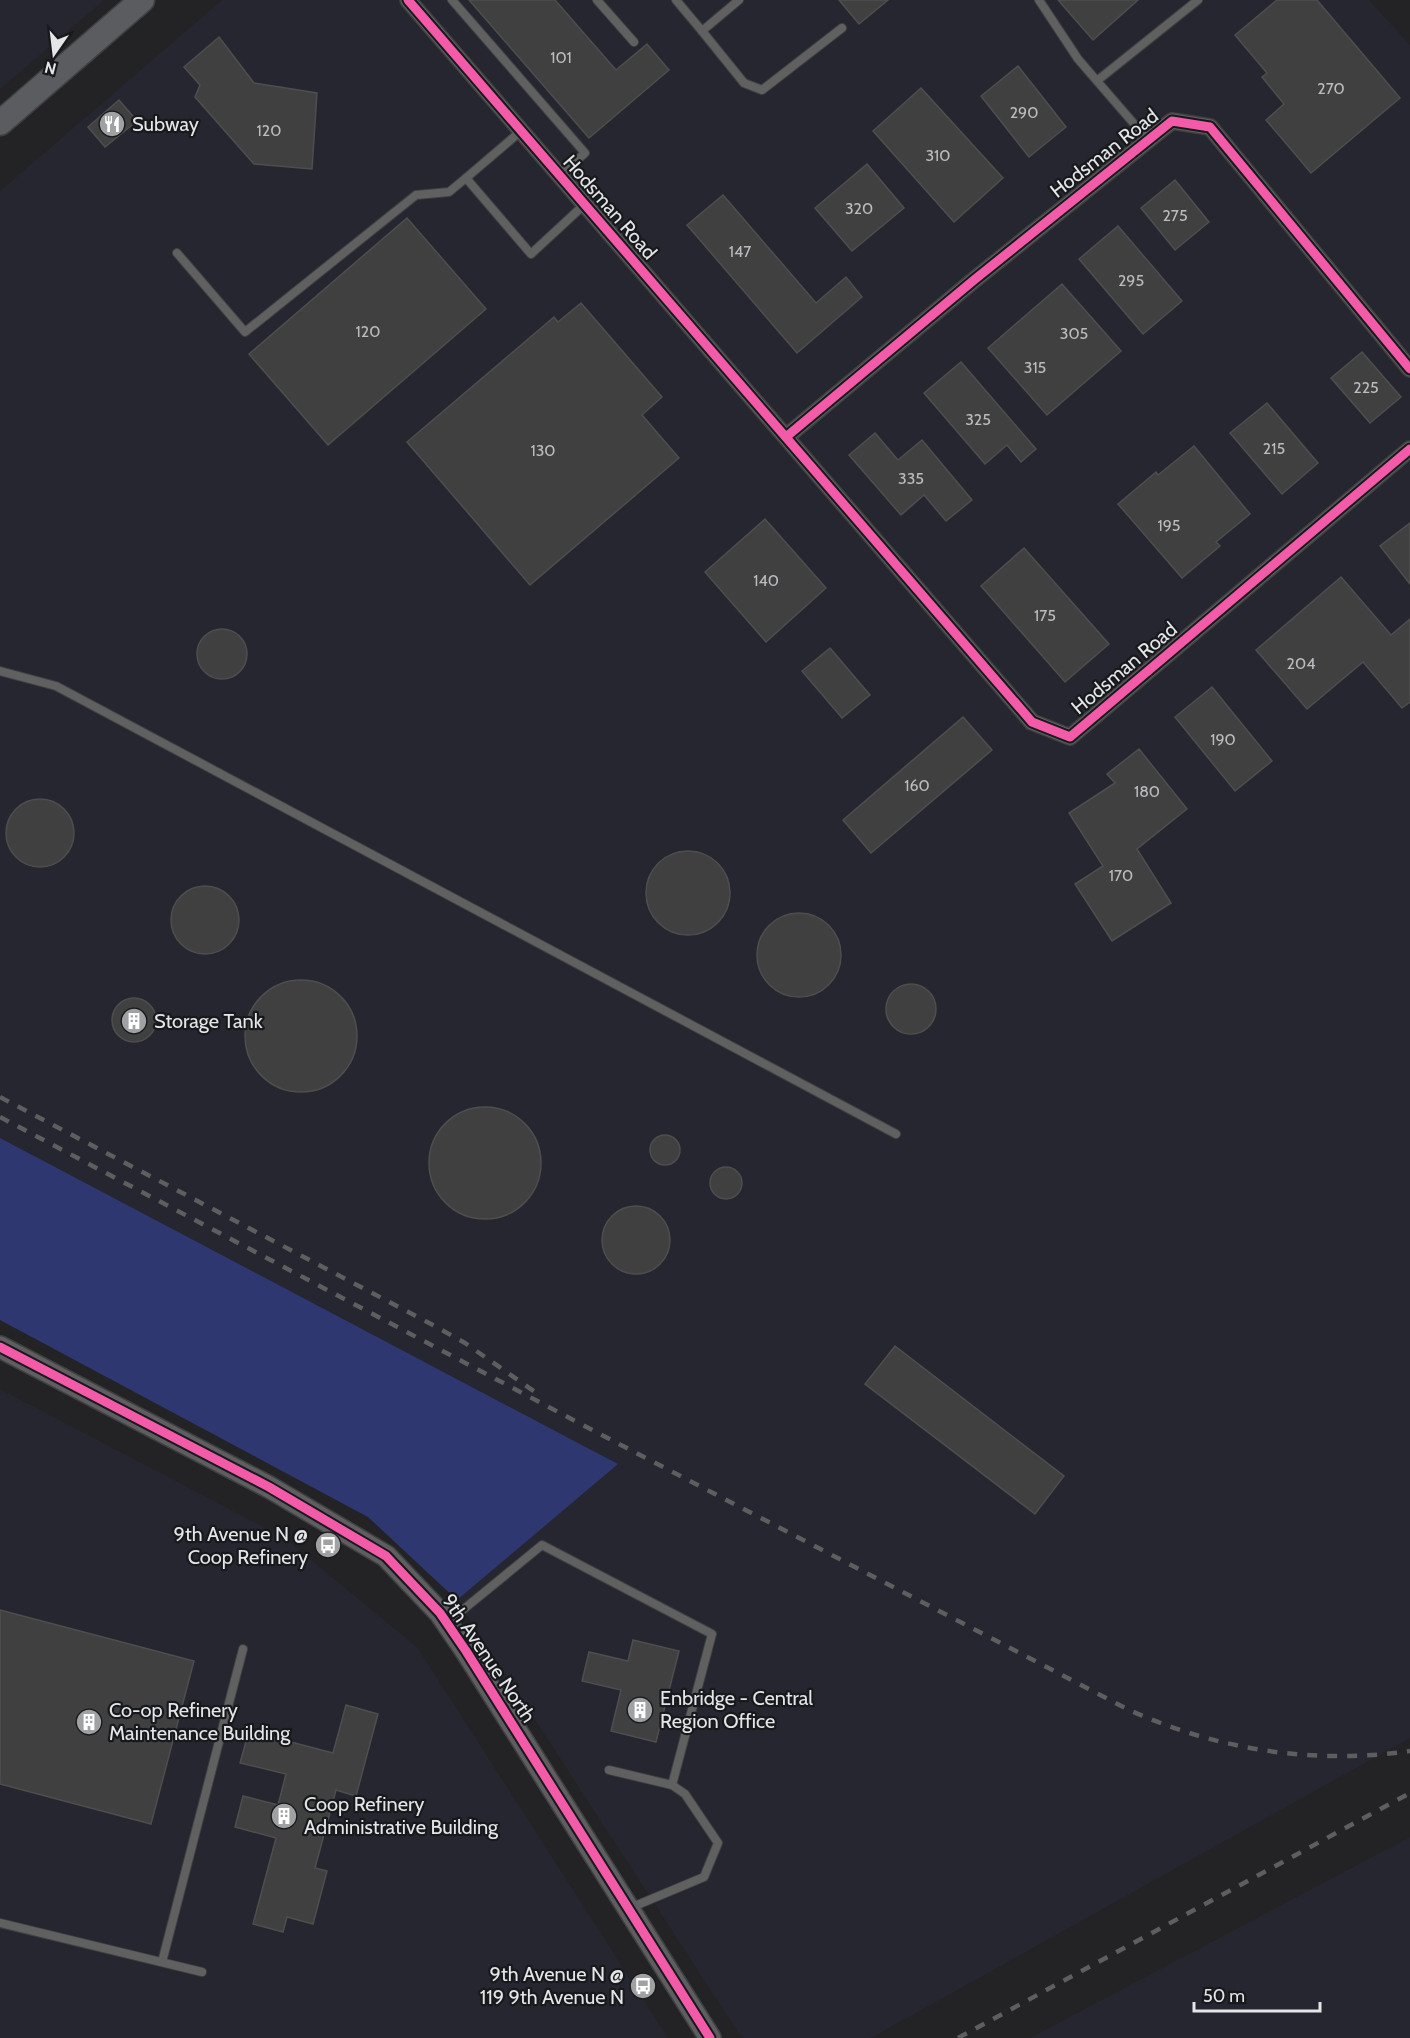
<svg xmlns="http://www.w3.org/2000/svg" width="1410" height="2038" viewBox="0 0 1410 2038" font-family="Cabin,sans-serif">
  <rect width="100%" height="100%" fill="#232325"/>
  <g fill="#25262f">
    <path d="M 0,0 L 104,0 L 0,89 Z"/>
    <path d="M 222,0 L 1369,0 L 1410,45 L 1410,1738 L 871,2038 L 744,2038 L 738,2032 L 457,1600 L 368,1517 L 0,1320 L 0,191 Z"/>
    <path d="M 0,1389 L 283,1537 L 417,1647 L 668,2038 L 0,2038 Z"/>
    <path d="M 1410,1837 L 1410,2038 L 1030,2038 Z"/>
  </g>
  <path fill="#2f3771" d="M 0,1138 L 576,1442 L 618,1464 L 457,1600 L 368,1517 L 0,1320 Z"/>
  <g fill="#404041" stroke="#4e4e4f" stroke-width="1.5">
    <path d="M 469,0 L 555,0 L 616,70 L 647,44 L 669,70 L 589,138 Z"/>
    <path d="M 839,0 L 888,0 L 859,24 Z"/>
    <path d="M 1058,0 L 1138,0 L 1093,40 Z"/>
    <path d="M 1277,0 L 1317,0 L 1400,98 L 1311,173 L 1266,120 L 1284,104 L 1262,77 L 1267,73 L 1235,35 Z"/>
    <path d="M 219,37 L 254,83 L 317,93 L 312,169 L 254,164 L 195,97 L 200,85 L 184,67 Z"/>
    <path d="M 1018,66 L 1066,127 L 1029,157 L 981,96 Z"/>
    <path d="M 921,88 L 1003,178 L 954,222 L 873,131 Z"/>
    <path d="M 119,100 L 137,121 L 105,147 L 88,127 Z"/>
    <path d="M 867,164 L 904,208 L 852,251 L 815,208 Z"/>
    <path d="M 1175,180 L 1209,222 L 1175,250 L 1141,208 Z"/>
    <path d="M 723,195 L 816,303 L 846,277 L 862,297 L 797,353 L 687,225 Z"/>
    <path d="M 407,218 L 486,309 L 328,445 L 249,354 Z"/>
    <path d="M 1118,226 L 1182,301 L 1143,334 L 1079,259 Z"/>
    <path d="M 1062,284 L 1121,351 L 1047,415 L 988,348 Z"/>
    <path d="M 581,303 L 662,397 L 642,415 L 679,458 L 530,585 L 407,442 L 554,317 L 558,322 Z"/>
    <path d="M 1362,352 L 1401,397 L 1370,423 L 1331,378 Z"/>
    <path d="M 961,362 L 1036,449 L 1021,462 L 1007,445 L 985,464 L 924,393 Z"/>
    <path d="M 1267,403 L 1318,463 L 1282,494 L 1230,433 Z"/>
    <path d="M 875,433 L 898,460 L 922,440 L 972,500 L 946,521 L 924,495 L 901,515 L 849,455 Z"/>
    <path d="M 1194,446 L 1250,514 L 1216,542 L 1220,546 L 1182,578 L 1118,504 L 1156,472 L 1158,475 Z"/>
    <path d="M 765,519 L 826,588 L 766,642 L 705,572 Z"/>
    <path d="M 1410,523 L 1410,584 L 1380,546 Z"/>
    <path d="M 1024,548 L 1109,644 L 1065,682 L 981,586 Z"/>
    <path d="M 1341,577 L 1391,635 L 1410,619 L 1410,702 L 1402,708 L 1363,662 L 1307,709 L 1256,650 Z"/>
    <circle cx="222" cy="654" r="25"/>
    <path d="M 830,648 L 870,695 L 842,718 L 802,671 Z"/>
    <path d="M 1212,687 L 1272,761 L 1235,791 L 1175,717 Z"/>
    <path d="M 963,717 L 992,750 L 871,853 L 843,820 Z"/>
    <path d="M 1139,749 L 1187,809 L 1137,849 L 1171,903 L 1112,941 L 1075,884 L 1103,866 L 1069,813 L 1115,783 L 1107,774 Z"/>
    <circle cx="40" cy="833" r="34"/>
    <circle cx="688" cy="893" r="42"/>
    <circle cx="205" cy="920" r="34"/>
    <circle cx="799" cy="955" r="42"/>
    <circle cx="301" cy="1036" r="56"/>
    <circle cx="911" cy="1009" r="25"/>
    <circle cx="134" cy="1020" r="22"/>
    <circle cx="485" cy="1163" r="56"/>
    <circle cx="665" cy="1150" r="15"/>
    <circle cx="726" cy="1183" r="16"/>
    <circle cx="636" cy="1240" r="34"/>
    <path d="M 895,1346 L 1064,1476 L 1035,1514 L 865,1384 Z"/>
    <path d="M 0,1610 L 194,1661 L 151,1824 L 0,1784 Z"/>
    <path d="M 633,1640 L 679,1651 L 656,1742 L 611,1731 L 621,1690 L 582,1681 L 589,1652 L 628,1661 Z"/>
    <path d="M 346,1705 L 378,1714 L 356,1796 L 336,1790 L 315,1868 L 327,1871 L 313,1924 L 287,1917 L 283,1932 L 253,1924 L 276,1838 L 235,1827 L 243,1796 L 278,1805 L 286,1774 L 240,1763 L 249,1731 L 333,1753 Z"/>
  </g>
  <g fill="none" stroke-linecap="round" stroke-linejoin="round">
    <g stroke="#3f4041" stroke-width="10">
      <g id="lane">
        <path d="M 452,0 L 585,153 L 560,175"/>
        <path d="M 597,0 L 634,42"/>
        <path d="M 676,0 L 702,31 L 739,0"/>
        <path d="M 1039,0 L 1078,59 L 1148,140"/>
        <path d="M 702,31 L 744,83 L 762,90 L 842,28"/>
        <path d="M 1098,80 L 1198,0"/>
        <path d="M 521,131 L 466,178 L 531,254 L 585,204"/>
        <path d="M 177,253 L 245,332 L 416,195 L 449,192 L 466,178"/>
        <path d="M 0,671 L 56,686 L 896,1134"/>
        <path d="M 448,1622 L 542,1545 L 712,1634 L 672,1785"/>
        <path d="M 609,1770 L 672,1785 L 685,1794 L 718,1843 L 704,1877 L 630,1908"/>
        <path d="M 0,1923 L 202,1972"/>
        <path d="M 162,1962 L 243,1649"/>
      </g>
    </g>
    <g stroke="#3f4041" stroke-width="18">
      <g id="street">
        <path d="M 408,0 L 1032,722 L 1070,737 L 1410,449"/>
        <path d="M 786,437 L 974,280 L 1172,121 L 1210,127 L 1410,369"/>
      </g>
    </g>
    <g stroke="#3f4041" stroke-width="24">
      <path id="secondary" d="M 0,1347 L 269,1487 L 386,1556 L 440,1613 L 466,1651 L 710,2038"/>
    </g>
    <g stroke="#3f4041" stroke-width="27">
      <path id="primary" d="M 0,123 L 142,0"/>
    </g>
    <use href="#lane" stroke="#606061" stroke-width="8"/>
    <use href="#street" stroke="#606061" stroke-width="15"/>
    <use href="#secondary" stroke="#5e5e61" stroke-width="21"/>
    <use href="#primary" stroke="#5a5c60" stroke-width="24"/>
    <g stroke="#5e5e60" stroke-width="4.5" stroke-dasharray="10 10" stroke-linecap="butt">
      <path d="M 0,1097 L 431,1324 L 465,1343 L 535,1392"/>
      <path d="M 0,1117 L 596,1432 L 1129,1710 C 1218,1750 1314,1765 1410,1751"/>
      <path d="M 958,2038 L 1410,1793"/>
    </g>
    <g stroke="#18191c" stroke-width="13">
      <g id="cycleway">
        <path d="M 408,0 L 1032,722 L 1070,737 L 1410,449"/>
        <path d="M 786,437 L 974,280 L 1172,121 L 1210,127 L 1410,369"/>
        <path d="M 0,1347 L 269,1487 L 386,1556 L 440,1613 L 466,1651 L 710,2038"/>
      </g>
    </g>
    <use href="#cycleway" stroke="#f35aa7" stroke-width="9"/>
  </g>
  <defs>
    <g id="restaurant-disc" transform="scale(1.35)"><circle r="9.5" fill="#a0a1a3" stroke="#18191c"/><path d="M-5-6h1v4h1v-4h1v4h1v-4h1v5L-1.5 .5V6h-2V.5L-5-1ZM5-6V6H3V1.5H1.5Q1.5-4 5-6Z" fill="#fff"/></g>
    <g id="building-disc" transform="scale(1.35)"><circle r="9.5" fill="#a0a1a3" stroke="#18191c"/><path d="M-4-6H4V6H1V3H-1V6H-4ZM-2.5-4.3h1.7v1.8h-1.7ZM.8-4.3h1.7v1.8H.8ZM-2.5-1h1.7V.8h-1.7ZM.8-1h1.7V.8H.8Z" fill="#fff"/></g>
    <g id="bus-disc" transform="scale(1.35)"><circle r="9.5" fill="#a0a1a3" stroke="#18191c"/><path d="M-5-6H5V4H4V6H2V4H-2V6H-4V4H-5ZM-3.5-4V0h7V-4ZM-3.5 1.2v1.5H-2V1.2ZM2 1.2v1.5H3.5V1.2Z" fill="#fff"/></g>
  </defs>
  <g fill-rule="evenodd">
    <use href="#restaurant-disc" x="112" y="124"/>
    <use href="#building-disc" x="134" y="1021"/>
    <use href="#bus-disc" x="328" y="1545"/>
    <use href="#building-disc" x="640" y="1710"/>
    <use href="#building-disc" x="89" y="1722"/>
    <use href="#building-disc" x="284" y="1816"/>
    <use href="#bus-disc" x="643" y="1986"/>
  </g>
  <g text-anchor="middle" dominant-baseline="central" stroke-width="4.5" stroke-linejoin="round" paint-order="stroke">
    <g font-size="16" fill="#bbbcbe">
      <text x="561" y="57">101</text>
      <text x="1331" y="88">270</text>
      <text x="1024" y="112">290</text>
      <text x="269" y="130">120</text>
      <text x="938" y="155">310</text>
      <text x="859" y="208">320</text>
      <text x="1175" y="215">275</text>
      <text x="740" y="251">147</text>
      <text x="1131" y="280">295</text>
      <text x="368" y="331">120</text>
      <text x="1074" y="333">305</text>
      <text x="1035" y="367">315</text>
      <text x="1366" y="387">225</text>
      <text x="978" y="419">325</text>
      <text x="1274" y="448">215</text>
      <text x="543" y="450">130</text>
      <text x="911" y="478">335</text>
      <text x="1169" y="525">195</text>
      <text x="766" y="580">140</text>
      <text x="1045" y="615">175</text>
      <text x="1301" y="663">204</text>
      <text x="1223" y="739">190</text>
      <text x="917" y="785">160</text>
      <text x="1147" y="791">180</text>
      <text x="1121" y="875">170</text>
    </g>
    <g font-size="20" fill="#e4e5e7" stroke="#18191c" text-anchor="start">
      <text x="132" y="124">Subway</text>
      <text x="154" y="1021">Storage Tank</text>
      <text x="308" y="1534" text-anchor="end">9th Avenue N @<tspan x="308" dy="23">Coop Refinery</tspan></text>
      <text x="660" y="1698">Enbridge - Central<tspan x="660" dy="23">Region Office</tspan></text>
      <text x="109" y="1710">Co-op Refinery<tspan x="109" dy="23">Maintenance Building</tspan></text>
      <text x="304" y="1804">Coop Refinery<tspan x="304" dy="23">Administrative Building</tspan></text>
      <text x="624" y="1974" text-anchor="end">9th Avenue N @<tspan x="624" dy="23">119 9th Avenue N</tspan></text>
    </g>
    <g font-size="20" fill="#e4e5e7" stroke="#18191c">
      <text transform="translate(1104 153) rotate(-38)">Hodsman Road</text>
      <text transform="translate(610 207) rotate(49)">Hodsman Road</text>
      <text transform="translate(1124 668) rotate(-40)">Hodsman Road</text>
      <text transform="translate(489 1658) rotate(56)">9th Avenue North</text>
    </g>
  </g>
  <g transform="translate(54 54) rotate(194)" stroke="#18191c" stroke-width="4.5" paint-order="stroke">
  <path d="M0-4.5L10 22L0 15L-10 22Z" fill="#e4e5e7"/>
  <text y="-9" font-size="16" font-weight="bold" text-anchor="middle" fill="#e4e5e7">N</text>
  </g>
  <path d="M1194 2002v9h126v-9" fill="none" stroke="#e4e5e7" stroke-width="3"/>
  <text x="1203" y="2002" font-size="18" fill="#e4e5e7" stroke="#18191c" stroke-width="4.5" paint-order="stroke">50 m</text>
</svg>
